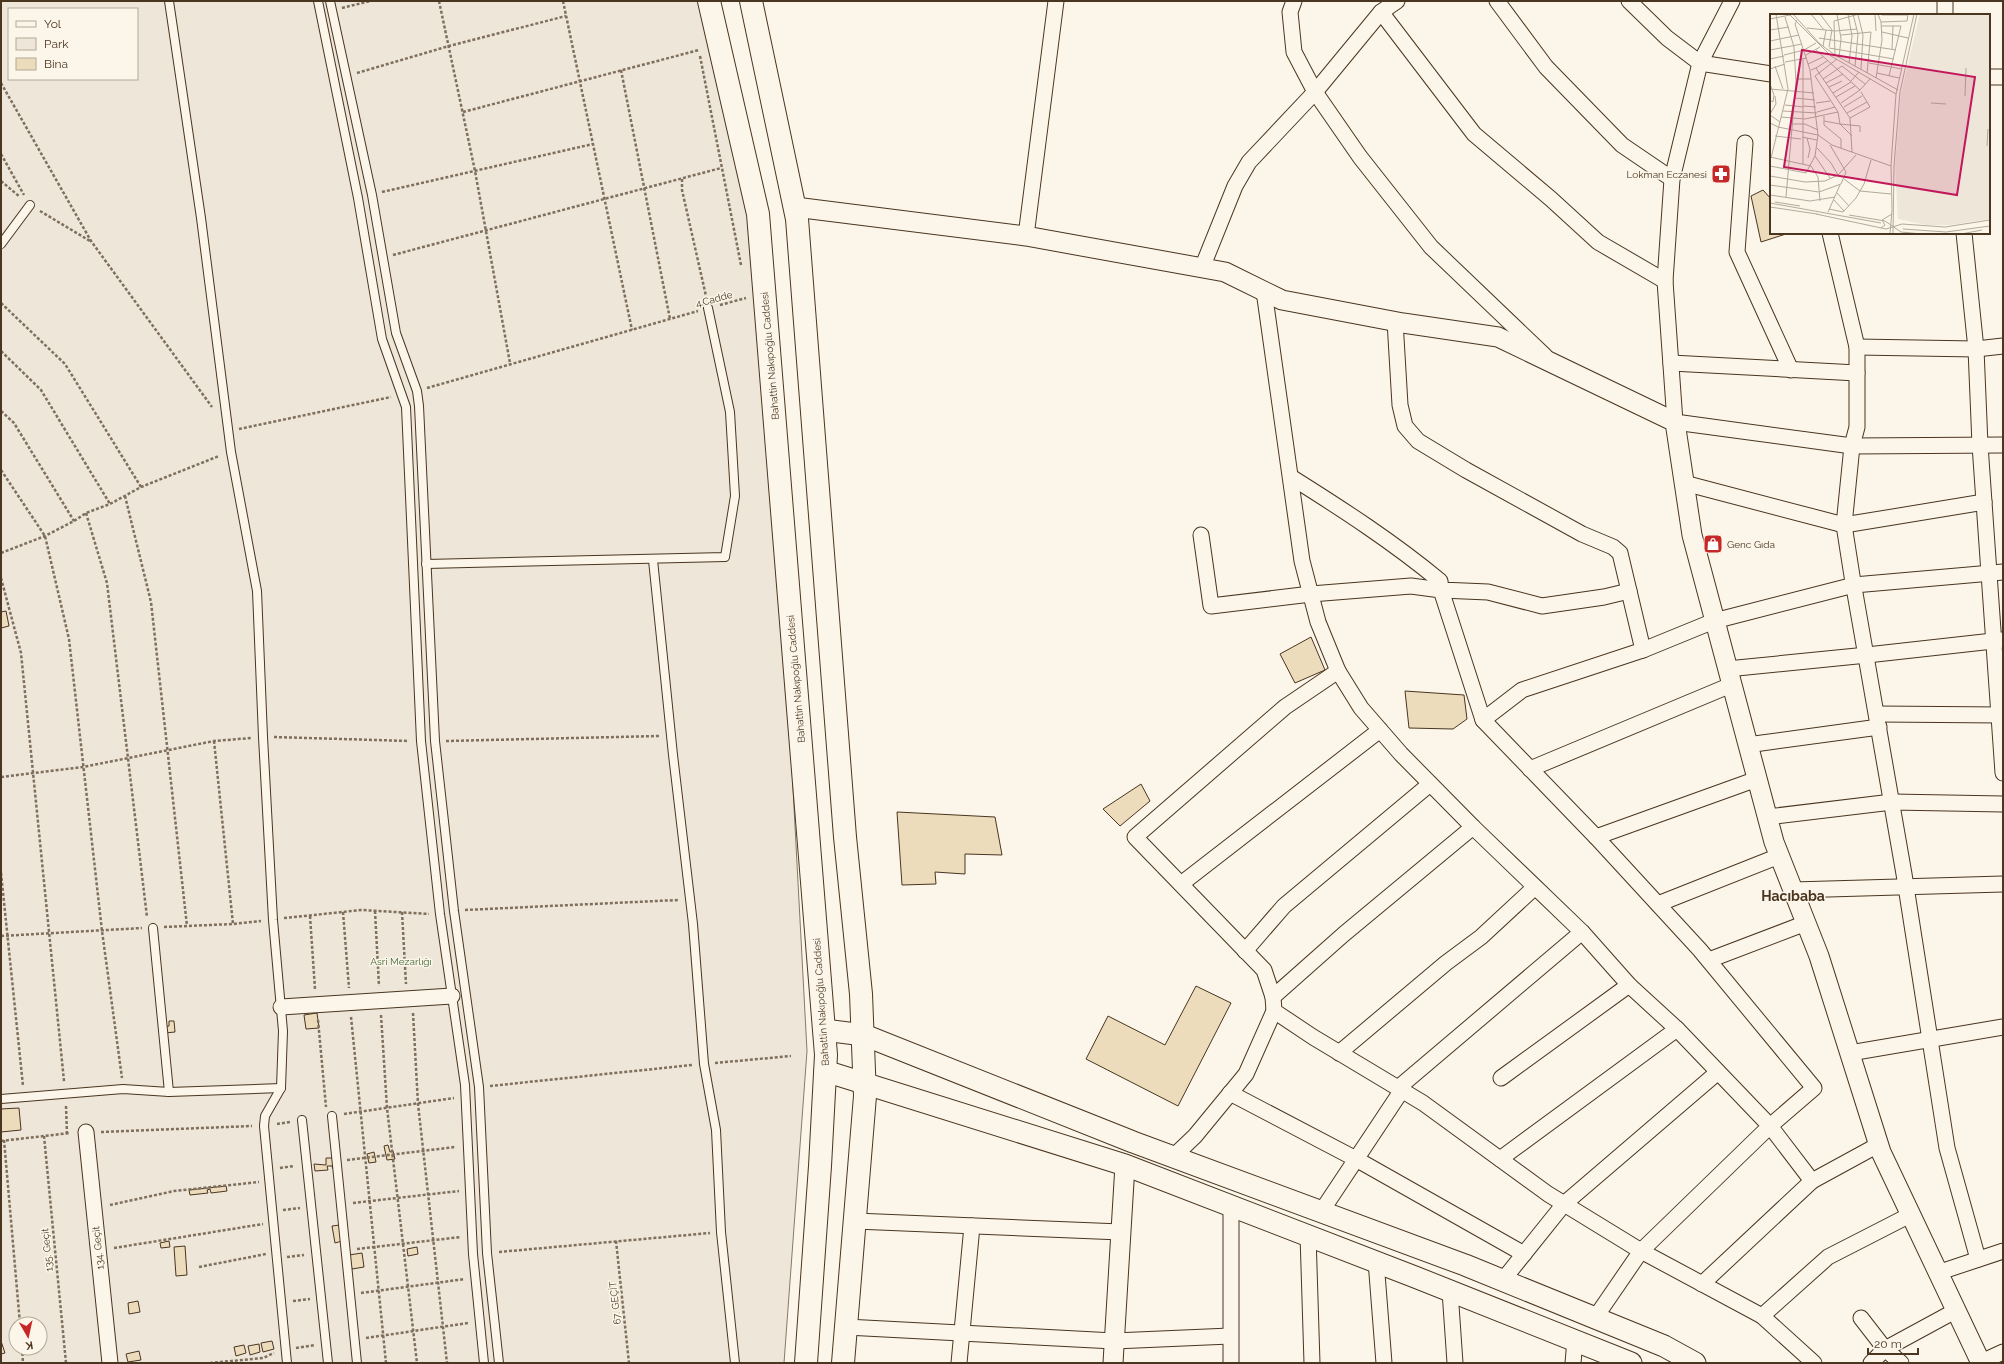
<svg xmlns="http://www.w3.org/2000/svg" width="2004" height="1364" viewBox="0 0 2004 1364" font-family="Raleway,sans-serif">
  <rect width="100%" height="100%" fill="#fbf6e9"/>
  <path fill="#ede6d9" stroke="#887966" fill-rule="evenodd" d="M 1,1 L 707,1 L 753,227 L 785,638 L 807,1051 L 784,1363 L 1,1363 ZM 9,9 L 137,9 L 137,79 L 9,79 ZM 16,1324 L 40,1324 L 40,1348 L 16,1348 Z"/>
  <g fill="#ecdcbc" stroke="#4a3520">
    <path d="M 1763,190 L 1771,199 L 1771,233 L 1789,233 L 1761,242 L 1751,196 Z"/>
    <path d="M 6,611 L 9,626 L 1,628 L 1,612 Z"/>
    <path d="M 1311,637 L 1325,670 L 1295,683 L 1280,654 Z"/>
    <path d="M 1405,691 L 1464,695 L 1467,719 L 1453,729 L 1409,728 Z"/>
    <path d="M 1141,784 L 1150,801 L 1120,826 L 1103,809 Z"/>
    <path d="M 897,812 L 995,817 L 1002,855 L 965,854 L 965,874 L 935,872 L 936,884 L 902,885 Z"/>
    <path d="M 1196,986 L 1231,1003 L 1178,1106 L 1086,1059 L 1108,1016 L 1165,1045 Z"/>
    <path d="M 317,1013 L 319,1028 L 306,1029 L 304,1015 Z"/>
    <path d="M 169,1021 L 174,1021 L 175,1032 L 165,1033 L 164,1027 L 169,1026 Z"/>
    <path d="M 19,1108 L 21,1130 L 1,1132 L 1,1109 Z"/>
    <path d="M 388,1145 L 390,1152 L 393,1151 L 395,1159 L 387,1160 L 384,1146 Z"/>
    <path d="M 374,1152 L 376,1162 L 369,1163 L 367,1154 Z"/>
    <path d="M 326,1158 L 335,1158 L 337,1168 L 333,1169 L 332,1166 L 327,1166 L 328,1170 L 315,1171 L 314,1164 L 326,1165 Z"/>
    <path d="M 226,1186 L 227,1191 L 211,1193 L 210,1189 L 207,1190 L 208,1193 L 190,1195 L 189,1190 Z"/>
    <path d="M 340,1225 L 342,1241 L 335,1243 L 332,1226 Z"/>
    <path d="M 169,1241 L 170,1247 L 161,1248 L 160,1243 Z"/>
    <path d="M 185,1246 L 187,1275 L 176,1276 L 174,1247 Z"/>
    <path d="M 417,1247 L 418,1254 L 408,1256 L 407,1249 Z"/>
    <path d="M 362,1253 L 364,1267 L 352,1269 L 349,1255 Z"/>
    <path d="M 138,1301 L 140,1312 L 129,1314 L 128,1303 Z"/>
    <path d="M 1,1341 L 5,1353 L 1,1354 Z"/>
    <path d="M 272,1341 L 274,1349 L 263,1352 L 261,1343 Z"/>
    <path d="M 259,1344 L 260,1352 L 250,1355 L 248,1346 Z"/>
    <path d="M 244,1345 L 246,1353 L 236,1356 L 234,1347 Z"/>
    <path d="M 139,1351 L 141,1360 L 128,1362 L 126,1354 Z"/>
  </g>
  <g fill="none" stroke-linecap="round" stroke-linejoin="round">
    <g stroke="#4a3520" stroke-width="10">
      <g id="service">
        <path d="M 169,1 L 201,218 L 231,452 L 257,591 L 263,737 L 273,920 L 283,1031 L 281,1088 L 265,1116 L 264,1126 L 287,1363"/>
        <path d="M 318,1 L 358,198 L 382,339 L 406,407 L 421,741 L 440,914 L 465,1085 L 473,1254 L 484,1363"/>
        <path d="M 330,1 L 372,195 L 396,333 L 417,391 L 419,406 L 435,741 L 454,911 L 479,1087 L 487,1253 L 499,1363"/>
        <path d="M 1,244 L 30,205"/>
        <path d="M 653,560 L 673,755 L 693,924 L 704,1064 L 716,1130 L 721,1232 L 735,1363"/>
        <path d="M 426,564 L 725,557 L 735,496 L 730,412 L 708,308"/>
        <path d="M 153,928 L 169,1092"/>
        <path d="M 1,1099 L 123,1089 L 169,1092 L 281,1088"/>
        <path d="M 332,1116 L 357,1363"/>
        <path d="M 302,1120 L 328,1363"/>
      </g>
    </g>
    <g stroke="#4a3520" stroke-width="17">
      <g id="minor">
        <path d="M 1294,1 L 1290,12 L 1294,52 L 1315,92 L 1360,157 L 1431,247 L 1545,356"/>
        <path d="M 1497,1 L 1546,67 L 1622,145 L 1672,179"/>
        <path d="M 1629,1 L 1667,38 L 1700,63 L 1771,74"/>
        <path d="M 1732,1 L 1700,63 L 1672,179 L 1665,281 L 1675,422 L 1852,446 L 2003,445"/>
        <path d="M 1945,1 L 1945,15"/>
        <path d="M 1381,12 L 1474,134 L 1551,199 L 1598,242 L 1665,281"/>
        <path d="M 1989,77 L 2003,77"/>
        <path d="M 1745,143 L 1737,252 L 1791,370"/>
        <path d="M 1830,233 L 1857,347 L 1857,427 L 1852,446 L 1844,525 L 1852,576 L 1904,874 L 1947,1148 L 1978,1259"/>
        <path d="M 1964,233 L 1976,349 L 1980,445 L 2003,773"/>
        <path d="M 1026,236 L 1056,1"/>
        <path d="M 1202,268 L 1235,186 L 1249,162 L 1315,92 L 1381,12 L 1397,1"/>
        <path d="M 1264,291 L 1302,561 L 1318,622 L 1338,671 L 1361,708 L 1401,754 L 1473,827 L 1582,932 L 1629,985 L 1677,1029 L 1770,1126 L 1641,1251 L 1595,1318"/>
        <path d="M 1395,321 L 1400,405 L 1405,426 L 1418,441 L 1466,470 L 1582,534 L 1613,547 L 1620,553 L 1643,650"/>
        <path d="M 1857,347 L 1976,349 L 2003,346"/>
        <path d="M 1671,363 L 1857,373"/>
        <path d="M 1291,477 C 1342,509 1393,542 1440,581 L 1441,590 L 1488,592 L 1542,606 L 1604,597 L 1629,591"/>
        <path d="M 1684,483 L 1844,525 L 1984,502"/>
        <path d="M 1201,535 L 1211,606 L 1311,594 L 1411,586 L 1441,590 L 1483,720 L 1596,837 L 1700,950 L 1814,1088 L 1770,1126 L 1812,1181 L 1878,1145"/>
        <path d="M 1727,669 L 1867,655 L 2002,640"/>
        <path d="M 1877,714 L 2003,715"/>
        <path d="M 1483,720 L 1522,690 L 1643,650 L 1714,621 L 1854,585 L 2003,572"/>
        <path d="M 1747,745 L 1879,727"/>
        <path d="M 1530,769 L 1731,685"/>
        <path d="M 1767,817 L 1892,802 L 2003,804"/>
        <path d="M 1473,827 L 1344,934 L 1273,997 L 1274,1011 L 1313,1037 L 1423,1103 L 1548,1194 L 1641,1251 L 1762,1316 L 1814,1363"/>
        <path d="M 1596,837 L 1757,779"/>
        <path d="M 1181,884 L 1380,730"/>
        <path d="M 1793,890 L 2003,884"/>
        <path d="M 1658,904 L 1779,856"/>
        <path d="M 1245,951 L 1284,906 L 1430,784"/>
        <path d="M 1709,960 L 1806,923"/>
        <path d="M 1273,997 L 1264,970 L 1135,837 L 1285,707 L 1338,671"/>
        <path d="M 281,1007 L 452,996"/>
        <path d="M 1339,1053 L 1446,963 L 1481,937 L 1535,887"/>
        <path d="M 1850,1053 L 2003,1027"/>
        <path d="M 1501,1078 L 1629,985"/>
        <path d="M 1398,1088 L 1582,932"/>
        <path d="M 1230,1093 L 1356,1159 L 1524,1254"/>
        <path d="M 86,1132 L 110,1363"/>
        <path d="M 1173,1157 L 1195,1136 L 1246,1074 L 1274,1011"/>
        <path d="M 1500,1159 L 1677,1029"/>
        <path d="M 1321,1212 L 1402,1090"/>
        <path d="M 855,1221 L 1121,1232"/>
        <path d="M 1308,1235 L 1312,1363"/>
        <path d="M 1376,1261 L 1384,1363"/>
        <path d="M 1937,1273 L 2003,1251"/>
        <path d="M 1503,1280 L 1564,1204 L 1718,1072"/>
        <path d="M 1702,1284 L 1812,1181"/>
        <path d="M 1450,1291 L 1455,1363"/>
        <path d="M 1762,1316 L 1828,1257 L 1910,1215"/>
        <path d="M 1861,1318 L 1885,1349 L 1901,1363"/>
        <path d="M 846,1327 L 1114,1341 L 1230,1336"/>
        <path d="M 959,1363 L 972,1226"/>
        <path d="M 1231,1363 L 1231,1206"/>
        <path d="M 1573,1363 L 1575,1340"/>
        <path d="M 1871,1363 L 1885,1349 L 1955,1311"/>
        <path d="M 1979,1363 L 2003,1352"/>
      </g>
    </g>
    <g stroke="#4a3520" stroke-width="21">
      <g id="tertiary">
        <path d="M 795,207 L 1026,236 L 1225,272 L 1282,300 L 1403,323 L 1498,337 L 1675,422 L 1692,535 L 1774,842 L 1819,956 L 1881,1152 L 1981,1363"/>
        <path d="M 1113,1363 L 1125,1165"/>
      </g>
    </g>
    <g stroke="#4a3520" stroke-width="23">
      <g id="secondary">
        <path d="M 824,1030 L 864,1035 L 1133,1142 L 1465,1265 L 1664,1346 L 1695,1363"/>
        <path d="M 825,1071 L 1125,1165 L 1415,1277 L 1631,1363"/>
      </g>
    </g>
    <g stroke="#4a3520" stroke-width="24">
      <g id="primary">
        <path d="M 709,1 L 758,214 L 826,1055 L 820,1166 L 806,1363"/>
        <path d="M 751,1 L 797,219 L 845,837 L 861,994 L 865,1096 L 843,1363"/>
      </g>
    </g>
    <g stroke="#7f6f5c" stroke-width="2.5" stroke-dasharray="3 2" stroke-linecap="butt">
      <path d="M 439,1 L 475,171 L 510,363"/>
      <path d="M 563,1 L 632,330"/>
      <path d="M 342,8 L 370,1"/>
      <path d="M 700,56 L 741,265"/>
      <path d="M 621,70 L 670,319"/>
      <path d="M 357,73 L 449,46 L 566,16"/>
      <path d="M 1,83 L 91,241 L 212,407"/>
      <path d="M 463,112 L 699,50"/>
      <path d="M 1,154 L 24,195"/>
      <path d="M 682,179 L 682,190 L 706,296"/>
      <path d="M 1,181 L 20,197"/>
      <path d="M 382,192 L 593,144"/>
      <path d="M 40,211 L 90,241"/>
      <path d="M 393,255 L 721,168"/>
      <path d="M 1,303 L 65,364 L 141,487"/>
      <path d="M 720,305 L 746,298"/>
      <path d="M 1,351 L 41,390 L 110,504"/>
      <path d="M 427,388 L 698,311"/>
      <path d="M 1,411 L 14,423 L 74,521"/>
      <path d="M 239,429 L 391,397"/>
      <path d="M 1,470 L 45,536 L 69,639 L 102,931 L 122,1078"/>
      <path d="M 125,496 L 151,602 L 187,926"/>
      <path d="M 86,513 L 107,583 L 147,917"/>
      <path d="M 1,553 L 45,536 L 74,521 L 86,513 L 110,504 L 141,487 L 219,456"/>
      <path d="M 1,578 L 21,653 L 64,1081"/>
      <path d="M 274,737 L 409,741"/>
      <path d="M 214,741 L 233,924"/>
      <path d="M 446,741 L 659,736"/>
      <path d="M 1,777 L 83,767 L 214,741 L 251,738"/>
      <path d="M 1,873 L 23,1086"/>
      <path d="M 465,910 L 678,900"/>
      <path d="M 375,911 L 379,986"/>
      <path d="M 343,912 L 349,988"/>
      <path d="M 402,912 L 406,984"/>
      <path d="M 310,916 L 315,989"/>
      <path d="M 284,918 L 362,910 L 429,914"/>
      <path d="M 164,927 L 233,924 L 261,921"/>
      <path d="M 1,936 L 142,928"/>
      <path d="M 413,1013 L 418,1104 L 447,1363"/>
      <path d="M 381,1015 L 387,1108 L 417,1363"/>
      <path d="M 351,1017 L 386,1363"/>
      <path d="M 318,1020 L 326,1107"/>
      <path d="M 715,1063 L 791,1056"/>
      <path d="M 490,1086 L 692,1065"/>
      <path d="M 66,1106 L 67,1134"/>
      <path d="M 344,1114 L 454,1098"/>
      <path d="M 277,1124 L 290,1122"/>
      <path d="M 101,1132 L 252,1126"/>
      <path d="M 44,1136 L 66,1363"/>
      <path d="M 4,1140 L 20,1324"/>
      <path d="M 1,1141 L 70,1133"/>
      <path d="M 347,1160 L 455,1147"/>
      <path d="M 280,1168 L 294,1166"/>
      <path d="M 353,1203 L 459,1191"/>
      <path d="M 110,1205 L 174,1191 L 259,1182"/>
      <path d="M 283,1210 L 300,1208"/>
      <path d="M 616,1241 L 629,1363"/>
      <path d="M 114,1248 L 263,1224"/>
      <path d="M 357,1249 L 461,1237"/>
      <path d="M 499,1252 L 710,1233"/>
      <path d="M 287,1257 L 304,1255"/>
      <path d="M 199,1267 L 266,1254"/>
      <path d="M 361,1293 L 465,1279"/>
      <path d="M 293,1301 L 310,1299"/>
      <path d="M 366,1338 L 468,1323"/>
      <path d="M 22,1348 L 23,1363"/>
      <path d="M 296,1348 L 315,1345"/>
      <path d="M 210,1363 L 263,1358 L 274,1353"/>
    </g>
    <use href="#service" stroke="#fbf6e9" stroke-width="8"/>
    <use href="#minor" stroke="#fbf6e9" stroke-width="15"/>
    <use href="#tertiary" stroke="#fbf6e9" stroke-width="19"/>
    <use href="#secondary" stroke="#fbf6e9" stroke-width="21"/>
    <use href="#primary" stroke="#fbf6e9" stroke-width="22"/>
  </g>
  <defs>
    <g id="pharmacy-square" transform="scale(1)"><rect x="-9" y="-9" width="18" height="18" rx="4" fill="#c62828" stroke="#fbf6e9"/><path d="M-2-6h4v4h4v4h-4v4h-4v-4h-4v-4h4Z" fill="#fff"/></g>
    <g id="shop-square" transform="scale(1)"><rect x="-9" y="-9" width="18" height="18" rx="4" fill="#c62828" stroke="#fbf6e9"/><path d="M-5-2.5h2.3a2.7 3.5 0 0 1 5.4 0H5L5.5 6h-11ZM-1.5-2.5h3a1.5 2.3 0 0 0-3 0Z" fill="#fff"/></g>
  </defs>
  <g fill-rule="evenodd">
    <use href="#pharmacy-square" x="1721" y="174"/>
    <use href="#shop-square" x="1713" y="544"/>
  </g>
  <g text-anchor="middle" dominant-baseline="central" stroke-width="3" stroke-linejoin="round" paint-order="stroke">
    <g font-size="10" fill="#4a3520" stroke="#fbf6e9" text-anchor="end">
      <text x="1707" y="174">Lokman Eczanesi</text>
      <text x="1727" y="544" text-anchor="start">Genc Gıda</text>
    </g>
    <g font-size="10" fill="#4a3520" stroke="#fbf6e9">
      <text transform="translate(714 299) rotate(-15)">4.Cadde</text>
      <text transform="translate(770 356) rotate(-95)">Bahattin Nakıpoğlu Caddesi</text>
      <text transform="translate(796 679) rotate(-95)">Bahattin Nakıpoğlu Caddesi</text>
      <text transform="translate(821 1002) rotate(-94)">Bahattin Nakıpoğlu Caddesi</text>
      <text transform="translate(98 1248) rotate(-96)">134. Geçit</text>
      <text transform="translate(47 1250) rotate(-96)">135. Geçit</text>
      <text transform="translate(615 1303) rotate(-96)">67. GEÇİT</text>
    </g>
    <g font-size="10" fill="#436837" stroke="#fbf6e9">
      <text x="401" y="961">Asri Mezarlığı</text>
    </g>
    <g font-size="14" font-weight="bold" fill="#4a3520" stroke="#fbf6e9">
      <text x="1793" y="896">Hacıbaba</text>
    </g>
  </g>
  <g transform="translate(1770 14)">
    <rect width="220" height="220" fill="#fbf6e9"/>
    <path d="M 150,0 L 220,0 L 220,205 L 180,211 L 157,211 L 128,205 L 125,151 L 131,79 Z" fill="#ede6d9"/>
    <path fill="none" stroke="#b4a999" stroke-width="1" d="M 19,0 L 61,42 L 126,80M 23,0 L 50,30 L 65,41 L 128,76M 41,0 L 54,16M 50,0 L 62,16 L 59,33M 67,0 L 71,25 L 69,44M 78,0 L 82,22 L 79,49M 83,0 L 88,20 L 85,52M 105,0 L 106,17M 88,1 L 93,21 L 91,55M 112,1 L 137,1M 15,3 L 24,33 L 26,68 L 16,183M 0,5 L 20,1M 27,6 L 25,10 L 40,56 L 48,121 L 62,131 L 121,152M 111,8 L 137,7 L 138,0M 111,12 L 131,12 L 119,62M 37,14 L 65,17 L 87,15M 0,16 L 19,13M 112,18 L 138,24M 71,21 L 101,18 L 97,59M 49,24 L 126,36M 0,27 L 29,21M 53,32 L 56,16M 59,34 L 124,45M 122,35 L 123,12M 0,36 L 32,30M 46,36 L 90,76 L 71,89M 14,41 L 34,36 L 46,29M 36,41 L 50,33M 65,41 L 64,7 L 89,0M 0,45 L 14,42M 67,45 L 49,59 L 80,104 L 82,138M 15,48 L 37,44M 99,49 L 132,55M 38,50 L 53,43M 5,52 L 13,75M 72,52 L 95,70M 46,54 L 57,47M 0,55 L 15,50M 41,56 L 46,54 L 49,59 L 45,62 L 68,98 L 70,110 L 90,112 L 90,118M 107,59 L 129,64M 106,64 L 112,26 L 111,8 L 108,0M 26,65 L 41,65M 53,65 L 72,52M 81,67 L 89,58M 56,69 L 73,60M 0,70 L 4,81 L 3,88 L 0,86M 59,73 L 72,67M 0,75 L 44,79M 90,76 L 100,65M 63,79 L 81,68M 195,82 L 196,54M 66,83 L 85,72M 25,84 L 45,86M 46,89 L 60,87M 161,89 L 176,90M 15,91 L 34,93M 34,92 L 46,93M 74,93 L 92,82M 13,97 L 47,99M 47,98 L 65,93M 77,99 L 97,88M 0,100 L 6,90 L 5,82M 0,101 L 10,108M 54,102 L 54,111 L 71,125 L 71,134M 11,103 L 35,105 L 68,98M 80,104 L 100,93 L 91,78M 54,107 L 70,110 L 82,122M 0,109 L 8,113 L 48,121 L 45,142 L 36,159 L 0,152M 22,110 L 35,110 L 48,116M 5,122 L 31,125M 32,123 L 47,126M 37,124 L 40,135 L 38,144M 217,132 L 218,115M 47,134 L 61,149 L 68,161M 45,142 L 60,164M 0,143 L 41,152 L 48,163 L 50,187M 1,144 L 18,75 L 6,0M 33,150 L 33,45M 0,162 L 35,168 L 55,167 L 68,161 L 86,141M 74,165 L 90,177 L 121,180M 0,171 L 49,178 L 71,170 L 76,158 L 60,131M 67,179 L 79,192M 0,181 L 40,187 L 65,183M 64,186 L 74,197M 5,188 L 30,192M 0,189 L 111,209M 0,193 L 47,200M 59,195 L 73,198 L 86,184 L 94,170 L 101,146M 58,198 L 70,171M 46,200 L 116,215 L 132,210 L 175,213 L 220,206M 79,201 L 115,207 L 131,218 L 152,220M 111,214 L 115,211 L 112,206 L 122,200M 133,215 L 176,218 L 220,212M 120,220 L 122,196 L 121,151 L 126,80 L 144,0M 123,220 L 124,152 L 130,78 L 147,0M 191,220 L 212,216"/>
    <path fill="#c2185b" fill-opacity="0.15" stroke="#c2185b" stroke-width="2" d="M 32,36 L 205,63 L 187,181 L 14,153 Z"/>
    <rect width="220" height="220" fill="none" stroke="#4a3520" stroke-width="2"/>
  </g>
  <rect width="2004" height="1364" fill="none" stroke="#4a3520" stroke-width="4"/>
  <rect x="8" y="8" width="130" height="72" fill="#fbf6e9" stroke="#b4a999"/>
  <rect x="16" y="21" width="20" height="6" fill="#fbf6e9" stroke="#b4a999"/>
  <text x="44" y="28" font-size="12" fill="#4a3520">Yol</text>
  <rect x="16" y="38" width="20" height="12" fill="#ede6d9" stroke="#b4a999"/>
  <text x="44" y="48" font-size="12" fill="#4a3520">Park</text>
  <rect x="16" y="58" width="20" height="12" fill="#ecdcbc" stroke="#b4a999"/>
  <text x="44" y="68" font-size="12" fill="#4a3520">Bina</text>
  <g transform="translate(28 1336) rotate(171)"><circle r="19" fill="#fbf6e9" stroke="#b4a999"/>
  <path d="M0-3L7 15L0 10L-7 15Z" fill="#c62828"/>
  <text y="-6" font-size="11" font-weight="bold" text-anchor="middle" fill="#4a3520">K</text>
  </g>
  <path d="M1868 1348v6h50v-6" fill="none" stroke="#4a3520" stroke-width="2"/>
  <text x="1874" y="1348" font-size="12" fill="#4a3520" stroke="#fbf6e9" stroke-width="3" paint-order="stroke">20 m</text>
</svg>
